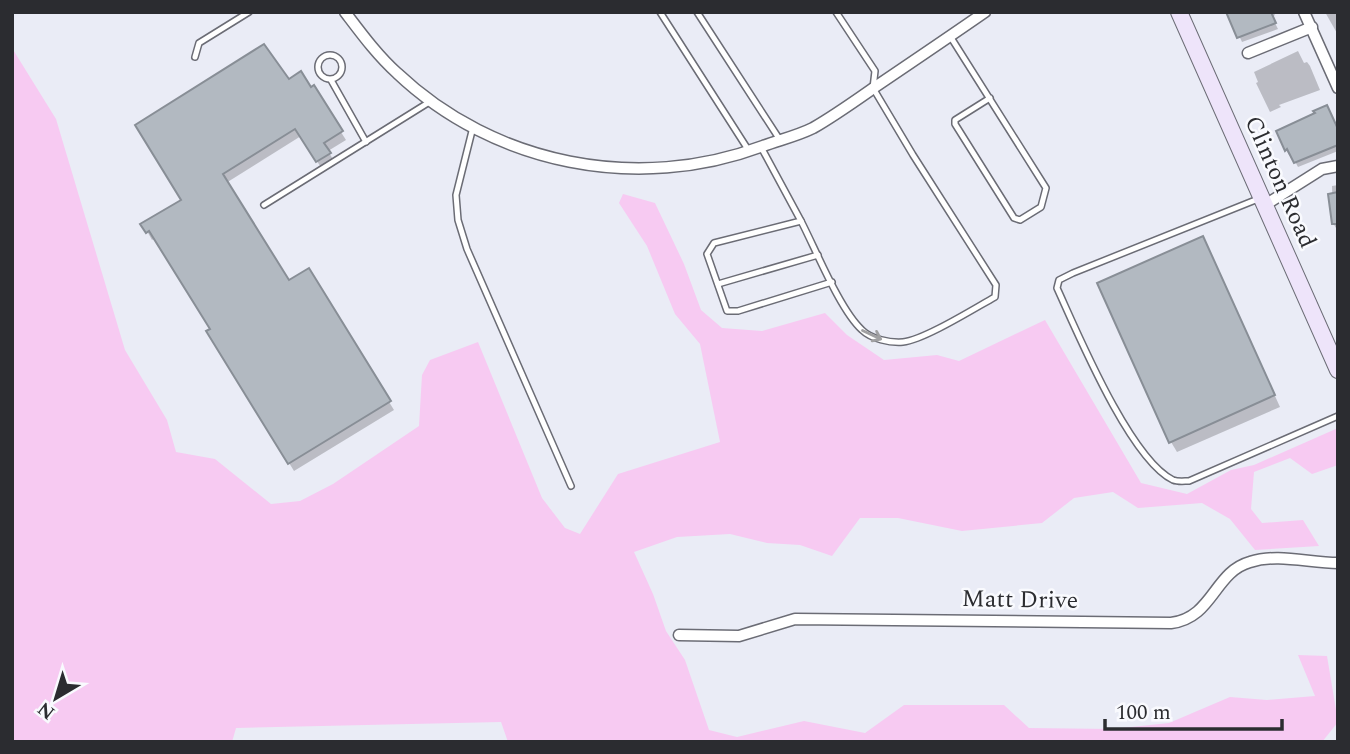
<svg xmlns="http://www.w3.org/2000/svg" width="1350" height="754" viewBox="0 0 1350 754" font-family="Spectral,serif">
  <rect width="100%" height="100%" fill="#eaecf6"/>
  <path fill="#f7caf2" d="M 12,48 L 56,119 L 125,350 L 167,420 L 176,452 L 215,459 L 271,504 L 300,501 L 333,484 L 419,426 L 422,375 L 430,360 L 478,342 L 542,498 L 565,528 L 580,534 L 618,474 L 720,442 L 700,344 L 675,314 L 647,246 L 619,203 L 623,194 L 655,203 L 684,264 L 701,310 L 722,328 L 762,331 L 825,313 L 847,335 L 884,360 L 937,355 L 959,361 L 1045,320 L 1141,483 L 1187,494 L 1231,470 L 1254,465 L 1338,428 L 1338,465 L 1312,474 L 1290,458 L 1254,472 L 1251,509 L 1262,523 L 1303,520 L 1319,546 L 1255,550 L 1230,519 L 1202,503 L 1138,508 L 1113,492 L 1074,498 L 1042,523 L 962,531 L 898,518 L 860,518 L 832,556 L 800,545 L 767,543 L 730,534 L 677,537 L 634,552 L 653,594 L 666,631 L 685,660 L 709,730 L 737,737 L 804,721 L 865,733 L 904,705 L 1004,705 L 1029,728 L 1112,729 L 1169,723 L 1230,697 L 1267,700 L 1315,696 L 1298,655 L 1327,656 L 1338,722 L 1322,742 L 508,742 L 501,722 L 236,728 L 232,742 L 12,742 Z"/>
  <g fill="#0003">
    <path d="M 1228,12 L 1273,12 L 1275,15 L 1272,17 L 1278,29 L 1242,42 Z"/>
    <path d="M 1325,12 L 1338,12 L 1338,35 Z"/>
    <path d="M 1298,51 L 1304,63 L 1307,62 L 1310,66 L 1320,90 L 1279,105 L 1281,107 L 1270,112 L 1256,83 L 1258,82 L 1254,72 Z"/>
    <path d="M 288,82 L 311,89 L 313,88 L 346,140 L 328,151 L 334,161 L 322,169 L 301,136 L 226,183 L 288,282 L 308,271 L 394,410 L 294,471 L 213,339 L 212,329 L 155,238 L 152,240 L 143,224 L 183,201 Z"/>
    <path d="M 1278,132 L 1338,134 L 1338,151 L 1298,167 L 1291,154 L 1289,155 L 1286,150 Z"/>
    <path d="M 1338,185 L 1338,228 L 1336,228 L 1333,223 L 1332,186 Z"/>
    <path d="M 1208,249 L 1280,407 L 1177,452 L 1171,442 Z"/>
  </g>
  <g fill="#b2b9c1" stroke="#888e96" stroke-width="2">
    <path d="M 1226,12 L 1271,12 L 1276,23 L 1237,38 Z"/>
    <path d="M 264,44 L 289,79 L 301,71 L 311,87 L 314,85 L 343,131 L 324,143 L 331,153 L 316,162 L 295,129 L 223,174 L 289,280 L 309,268 L 391,401 L 288,464 L 206,331 L 210,329 L 149,231 L 146,233 L 140,224 L 181,200 L 135,125 Z"/>
    <path d="M 1327,105 L 1338,129 L 1338,145 L 1294,163 L 1287,149 L 1285,151 L 1276,131 L 1315,113 L 1313,111 Z"/>
    <path d="M 1338,192 L 1338,224 L 1332,224 L 1328,194 Z"/>
    <path d="M 1203,236 L 1275,395 L 1169,443 L 1097,283 Z"/>
  </g>
  <g fill="none" stroke-linecap="round" stroke-linejoin="round">
    <g stroke="#6b6c75" stroke-width="8">
      <g id="lane">
        <path d="M 660,12 L 749,151"/>
        <path d="M 697,12 L 780,140"/>
        <path d="M 950,36 L 1046,188 L 1041,207 L 1020,220 L 1014,218 L 955,124 L 955,120 L 990,98"/>
        <circle cx="330" cy="67" r="12"/>
        <path d="M 195,57 L 199,43 L 249,12"/>
        <path d="M 331,80 L 366,142"/>
        <path d="M 473,127 L 456,195 L 458,220 L 467,249 L 571,486"/>
        <path d="M 761,147 L 801,221 L 714,243 L 707,254 L 727,311 L 738,311 L 832,282"/>
        <path d="M 1258,199 L 1073,273 L 1059,280 L 1057,288 C 1078,334 1130,459 1173,480 C 1178,482 1184,481 1189,481 L 1338,416"/>
        <path d="M 264,205 L 431,101"/>
        <path d="M 801,221 C 816,250 840,310 862,330 C 871,339 890,343 903,342 C 924,340 975,308 995,297 L 996,285 L 913,155 L 873,88 L 875,71 L 836,12"/>
        <path d="M 718,284 L 818,255"/>
      </g>
    </g>
    <g stroke="#6b6c75" stroke-width="13">
      <g id="street">
        <path d="M 345,12 C 361,33 377,55 397,73 C 494,165 638,193 763,146 C 779,140 797,136 813,128 C 834,116 855,101 875,87 C 912,62 949,37 985,12"/>
        <path d="M 1304,12 L 1338,88"/>
        <path d="M 1248,53 L 1312,27"/>
        <path d="M 1265,205 L 1322,169 L 1338,166"/>
        <path d="M 679,635 L 739,636 L 795,619 L 1171,623 C 1213,618 1214,572 1250,562 C 1278,553 1309,563 1338,563"/>
      </g>
    </g>
    <g stroke="#6b6c75" stroke-width="18">
      <path id="secondary" d="M 1179,12 L 1338,370"/>
    </g>
    <use href="#lane" stroke="#fff" stroke-width="5"/>
    <use href="#street" stroke="#fff" stroke-width="10"/>
    <use href="#secondary" stroke="#eee4fa" stroke-width="16"/>
  </g>
  <defs><path id="oneway-shaft" d="M-6 0H5M1.5-3L5.5 0L1.5 3" fill="none" stroke-width="1.6" stroke-linecap="round" stroke-linejoin="round" transform="scale(1.75)"/></defs>
  <use stroke="#a0a0a2" href="#oneway-shaft" transform="translate(872 335) rotate(25)"/>
  <g text-anchor="middle" dominant-baseline="central" stroke-width="5" stroke-linejoin="round" paint-order="stroke">
    <g font-size="24" fill="#2b2c30" stroke="#f9fafe">
      <text transform="translate(1280 182) rotate(66)">Clinton Road</text>
      <text transform="translate(1020 600) rotate(1)">Matt Drive</text>
    </g>
  </g>
  <rect width="1350" height="754" fill="none" stroke="#2b2c30" stroke-width="28"/>
  <g transform="translate(56 698) rotate(218)" stroke="#f9fafe" stroke-width="5" paint-order="stroke">
  <path d="M0-5L12 26L0 18L-12 26Z" fill="#2b2c30"/>
  <text y="-10" font-size="19" font-weight="bold" text-anchor="middle" fill="#2b2c30">N</text>
  </g>
  <path d="M1105 719v10h177v-10" fill="none" stroke="#2b2c30" stroke-width="3.5"/>
  <text x="1116" y="719" font-size="21" fill="#2b2c30" stroke="#f9fafe" stroke-width="5" paint-order="stroke">100 m</text>
</svg>
